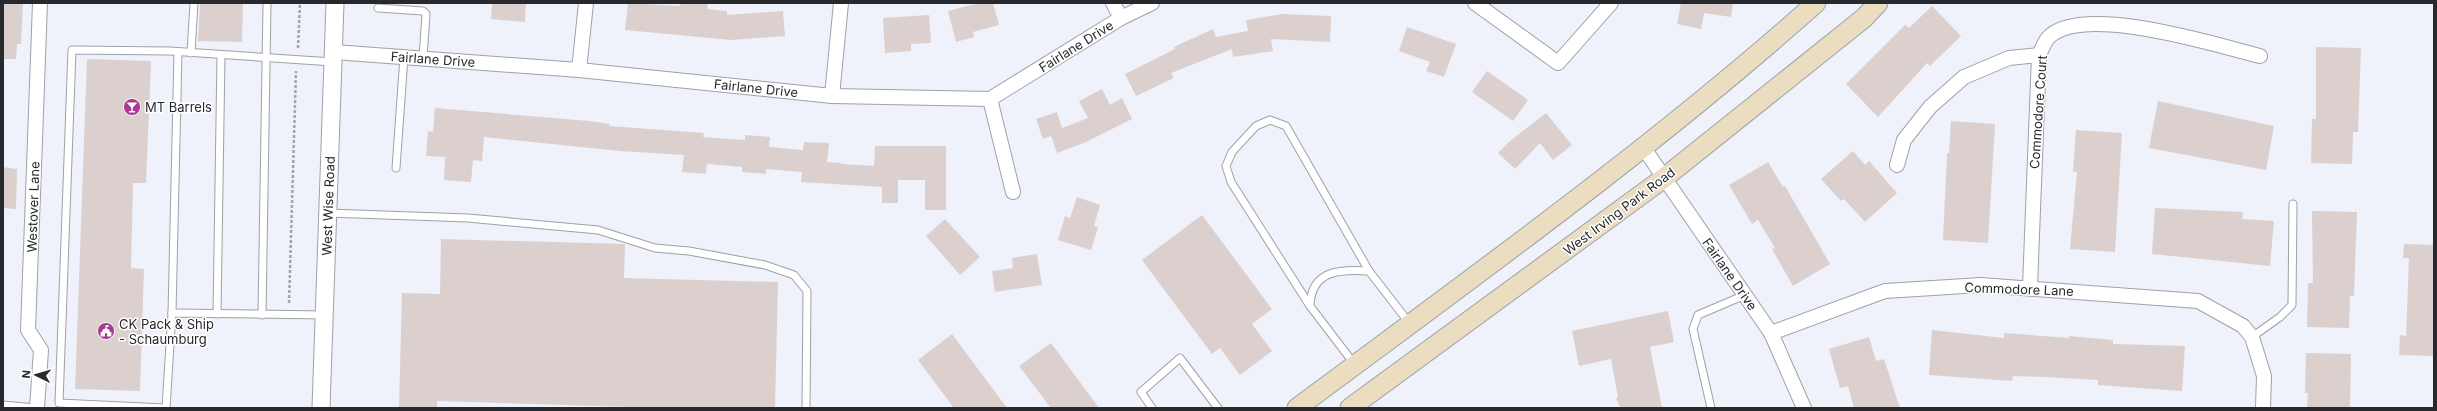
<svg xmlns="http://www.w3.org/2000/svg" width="2437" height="411" viewBox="0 0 2437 411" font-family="Inter,sans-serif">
  <rect width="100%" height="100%" fill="#eff2fb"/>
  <g fill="#dbd0ce">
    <path d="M 3,3 L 23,4 L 21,44 L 17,44 L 16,59 L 3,59 Z"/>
    <path d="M 200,3 L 243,3 L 242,42 L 198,41 Z"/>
    <path d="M 492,3 L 526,3 L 525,22 L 491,19 Z"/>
    <path d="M 628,3 L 680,6 L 681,3 L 708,3 L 707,9 L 727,11 L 727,15 L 783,11 L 785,36 L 731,40 L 625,30 Z"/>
    <path d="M 979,3 L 993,3 L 999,25 L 973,32 L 974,37 L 956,42 L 948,11 Z"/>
    <path d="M 1681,3 L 1733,3 L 1731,17 L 1704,13 L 1701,29 L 1677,24 Z"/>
    <path d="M 1932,6 L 1961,36 L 1930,66 L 1927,63 L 1878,117 L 1846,84 L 1905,25 L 1909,28 Z"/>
    <path d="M 1282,14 L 1331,16 L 1330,42 L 1271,39 L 1273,51 L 1233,57 L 1232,49 L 1171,73 L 1174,78 L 1136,96 L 1125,74 L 1175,49 L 1174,47 L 1213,29 L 1216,37 L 1248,31 L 1246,20 Z"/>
    <path d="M 929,15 L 931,43 L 911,44 L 911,51 L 885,53 L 883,18 Z"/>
    <path d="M 1407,27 L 1456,44 L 1444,77 L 1426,71 L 1430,62 L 1399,51 Z"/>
    <path d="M 2316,47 L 2361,48 L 2358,132 L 2353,132 L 2352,164 L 2311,163 L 2312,119 L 2316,119 Z"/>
    <path d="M 87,59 L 151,61 L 146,183 L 133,183 L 131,268 L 144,269 L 140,391 L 75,389 Z"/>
    <path d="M 1487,71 L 1528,100 L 1513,121 L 1472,92 Z"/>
    <path d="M 1102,89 L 1110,105 L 1122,98 L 1132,119 L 1086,142 L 1057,153 L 1051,136 L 1043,139 L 1036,119 L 1057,112 L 1062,128 L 1088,118 L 1079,101 Z"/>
    <path d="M 2158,101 L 2274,126 L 2266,170 L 2149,148 Z"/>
    <path d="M 435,108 L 589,121 L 610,124 L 609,126 L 704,133 L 703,137 L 745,140 L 745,135 L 770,137 L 769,147 L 803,150 L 804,142 L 829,143 L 827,162 L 841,163 L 841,164 L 874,166 L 875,146 L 946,146 L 946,210 L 925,210 L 925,180 L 898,180 L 898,203 L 882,203 L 882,187 L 801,182 L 802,172 L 766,169 L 766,174 L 742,172 L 742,167 L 707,164 L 706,174 L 682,172 L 684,155 L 620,151 L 484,137 L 482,161 L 473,160 L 471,182 L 444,180 L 445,157 L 426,156 L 428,131 L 433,132 Z"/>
    <path d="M 1546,113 L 1572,145 L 1553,160 L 1540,143 L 1515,169 L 1498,153 L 1510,141 Z"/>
    <path d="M 1951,121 L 1995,124 L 1988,243 L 1943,240 L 1947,153 L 1949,153 Z"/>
    <path d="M 2076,130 L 2122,133 L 2115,252 L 2070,249 L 2077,172 L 2073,172 Z"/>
    <path d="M 1853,151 L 1865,165 L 1869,161 L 1897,193 L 1865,222 L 1844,199 L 1841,201 L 1821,179 Z"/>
    <path d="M 1768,162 L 1783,187 L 1785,186 L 1830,264 L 1793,286 L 1772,249 L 1775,248 L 1758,220 L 1752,224 L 1729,185 Z"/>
    <path d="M 3,167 L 17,169 L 16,209 L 3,208 Z"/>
    <path d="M 1077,197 L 1100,205 L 1094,226 L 1098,227 L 1091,250 L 1058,240 L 1065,216 L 1070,218 Z"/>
    <path d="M 2155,208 L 2243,212 L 2242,219 L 2274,221 L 2270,266 L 2152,254 Z"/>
    <path d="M 2312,211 L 2357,212 L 2354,296 L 2350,296 L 2349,328 L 2307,327 L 2308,283 L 2313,283 Z"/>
    <path d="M 1202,215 L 1272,309 L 1252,324 L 1272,351 L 1240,375 L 1220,348 L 1212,354 L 1142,260 Z"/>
    <path d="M 945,219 L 980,257 L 960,275 L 926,236 Z"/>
    <path d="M 441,239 L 625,244 L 624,278 L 778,282 L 775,408 L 663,408 L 437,401 L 437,408 L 399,408 L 402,293 L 440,294 Z"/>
    <path d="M 2404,244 L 2434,245 L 2434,356 L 2399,355 L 2400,335 L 2406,336 L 2409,258 L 2403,258 Z"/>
    <path d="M 1037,254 L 1042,285 L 995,292 L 992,271 L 1013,268 L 1012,258 Z"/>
    <path d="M 1668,311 L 1674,342 L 1650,347 L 1662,408 L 1621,408 L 1616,399 L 1618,397 L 1611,359 L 1579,366 L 1572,331 Z"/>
    <path d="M 1932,330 L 2004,338 L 2004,333 L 2069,338 L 2069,336 L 2113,340 L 2113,344 L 2185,346 L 2182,391 L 2098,385 L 2098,380 L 2045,377 L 2013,376 L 2012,381 L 1929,375 Z"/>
    <path d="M 952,334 L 1007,408 L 954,408 L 918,360 Z"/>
    <path d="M 1869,337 L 1876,361 L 1884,359 L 1900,408 L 1854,408 L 1848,386 L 1840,388 L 1829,349 Z"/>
    <path d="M 1051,343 L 1099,408 L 1051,408 L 1019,366 Z"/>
    <path d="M 2306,353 L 2351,354 L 2350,408 L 2307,408 L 2308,393 L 2305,393 Z"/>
  </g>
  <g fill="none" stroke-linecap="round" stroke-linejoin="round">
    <g stroke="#9ea1a9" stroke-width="9">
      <g id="service">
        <path d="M 378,8 L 423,11 L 426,14 L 423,58"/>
        <path d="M 191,53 L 194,3"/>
        <path d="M 396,168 L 404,57"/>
        <path d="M 328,213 L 468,218 L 598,230 L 655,248 L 689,251 L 765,265 L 794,275 L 807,291 L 806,408"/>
        <path d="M 1310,306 L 1231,182 L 1226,166 L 1232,152 L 1256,126 L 1270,120 L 1286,126 L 1369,271"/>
        <path d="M 172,313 L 178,52"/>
        <path d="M 217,314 L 221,55"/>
        <path d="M 262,315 L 267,3"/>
        <path d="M 2252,337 L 2280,317 L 2292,305 L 2293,204"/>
        <path d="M 1355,365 L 1310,306 C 1311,270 1340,269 1369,271 L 1410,324"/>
        <path d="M 3,405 L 36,408"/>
        <path d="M 165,408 L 59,403 L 72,50 L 170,51 L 333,62"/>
        <path d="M 166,408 L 172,313 L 325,315"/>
        <path d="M 1152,408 L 1141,392 L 1180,358 L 1218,408"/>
        <path d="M 1711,408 L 1693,329 L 1698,315 L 1745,295"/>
      </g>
    </g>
    <g stroke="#9ea1a9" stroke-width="16">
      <g id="minor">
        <path d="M 1113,3 L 1121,18"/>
        <path d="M 1475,3 L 1558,63 L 1611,3"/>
        <path d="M 334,52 L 579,70 L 832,96 L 990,99 L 1121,18 L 1152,3"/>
        <path d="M 579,70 L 586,3"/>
        <path d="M 832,96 L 841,3"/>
        <path d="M 990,99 L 1013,192"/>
        <path d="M 1643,147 L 1771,333 L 1804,408"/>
        <path d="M 1897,165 L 1904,140 L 1930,107 L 1964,77 L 2009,58 L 2039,55"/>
        <path d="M 2030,287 L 2039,55 C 2042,49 2045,40 2050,36 C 2086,4 2216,45 2260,56"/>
        <path d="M 1771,333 L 1885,291 L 1981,285 L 2198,301 L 2243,326 L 2252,337 L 2264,376 L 2263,408"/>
        <path d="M 37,408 L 41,350 L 28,330 L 40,3"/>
      </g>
    </g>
    <g stroke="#9ea1a9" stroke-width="19">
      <path id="tertiary" d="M 321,408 L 335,3"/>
    </g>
    <g stroke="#9ea1a9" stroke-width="21">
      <g id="secondary">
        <path d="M 1297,408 C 1473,277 1652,149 1816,3"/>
        <path d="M 1350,408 L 1664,178 L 1864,18 L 1878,3"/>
      </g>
    </g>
    <g stroke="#a2a4ab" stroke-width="2.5" stroke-dasharray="3 2" stroke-linecap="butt">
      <path d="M 298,48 L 300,3"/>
      <path d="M 289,303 L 296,71"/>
    </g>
    <use href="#service" stroke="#fff" stroke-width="7"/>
    <use href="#minor" stroke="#fff" stroke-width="14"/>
    <use href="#tertiary" stroke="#fff" stroke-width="17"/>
    <use href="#secondary" stroke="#ebdec0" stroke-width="19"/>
  </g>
  <defs>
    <g id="bar-disc" transform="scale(0.9)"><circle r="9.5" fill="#aa3994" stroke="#fff"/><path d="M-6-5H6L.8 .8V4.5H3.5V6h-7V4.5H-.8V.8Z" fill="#fff"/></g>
    <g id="civic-disc" transform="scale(0.9)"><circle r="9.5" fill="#aa3994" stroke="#fff"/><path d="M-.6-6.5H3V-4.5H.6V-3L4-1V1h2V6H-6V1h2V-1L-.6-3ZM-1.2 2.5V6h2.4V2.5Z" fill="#fff"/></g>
  </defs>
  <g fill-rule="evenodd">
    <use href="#bar-disc" x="132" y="107"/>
    <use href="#civic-disc" x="106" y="331"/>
  </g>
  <g text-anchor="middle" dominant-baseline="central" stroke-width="3" stroke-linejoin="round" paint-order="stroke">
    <g font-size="13" fill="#28292c" stroke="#fff">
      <text transform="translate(1076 46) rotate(-32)">Fairlane Drive</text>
      <text transform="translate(433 59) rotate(4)">Fairlane Drive</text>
      <text transform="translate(756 88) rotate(6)">Fairlane Drive</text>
      <text transform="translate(2038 112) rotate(-86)">Commodore Court</text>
      <text transform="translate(328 206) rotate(-88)">West Wise Road</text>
      <text transform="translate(33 207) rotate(-88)">Westover Lane</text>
      <text transform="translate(1619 211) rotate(-37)">West Irving Park Road</text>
      <text transform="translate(1730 274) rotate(55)">Fairlane Drive</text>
      <text transform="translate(2019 289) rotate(2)">Commodore Lane</text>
    </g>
    <g font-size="13" fill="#28292c" stroke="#fff" text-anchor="start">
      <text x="145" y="107">MT Barrels</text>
      <text x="119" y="324">CK Pack &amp; Ship<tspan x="119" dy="15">- Schaumburg</tspan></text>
    </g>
  </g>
  <rect width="2437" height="411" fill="none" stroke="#28292c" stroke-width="8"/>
  <g transform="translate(36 375) rotate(275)" stroke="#ffffff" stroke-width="3" paint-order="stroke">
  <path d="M0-3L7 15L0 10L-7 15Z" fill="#28292c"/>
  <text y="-6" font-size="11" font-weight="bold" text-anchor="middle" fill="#28292c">N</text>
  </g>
</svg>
